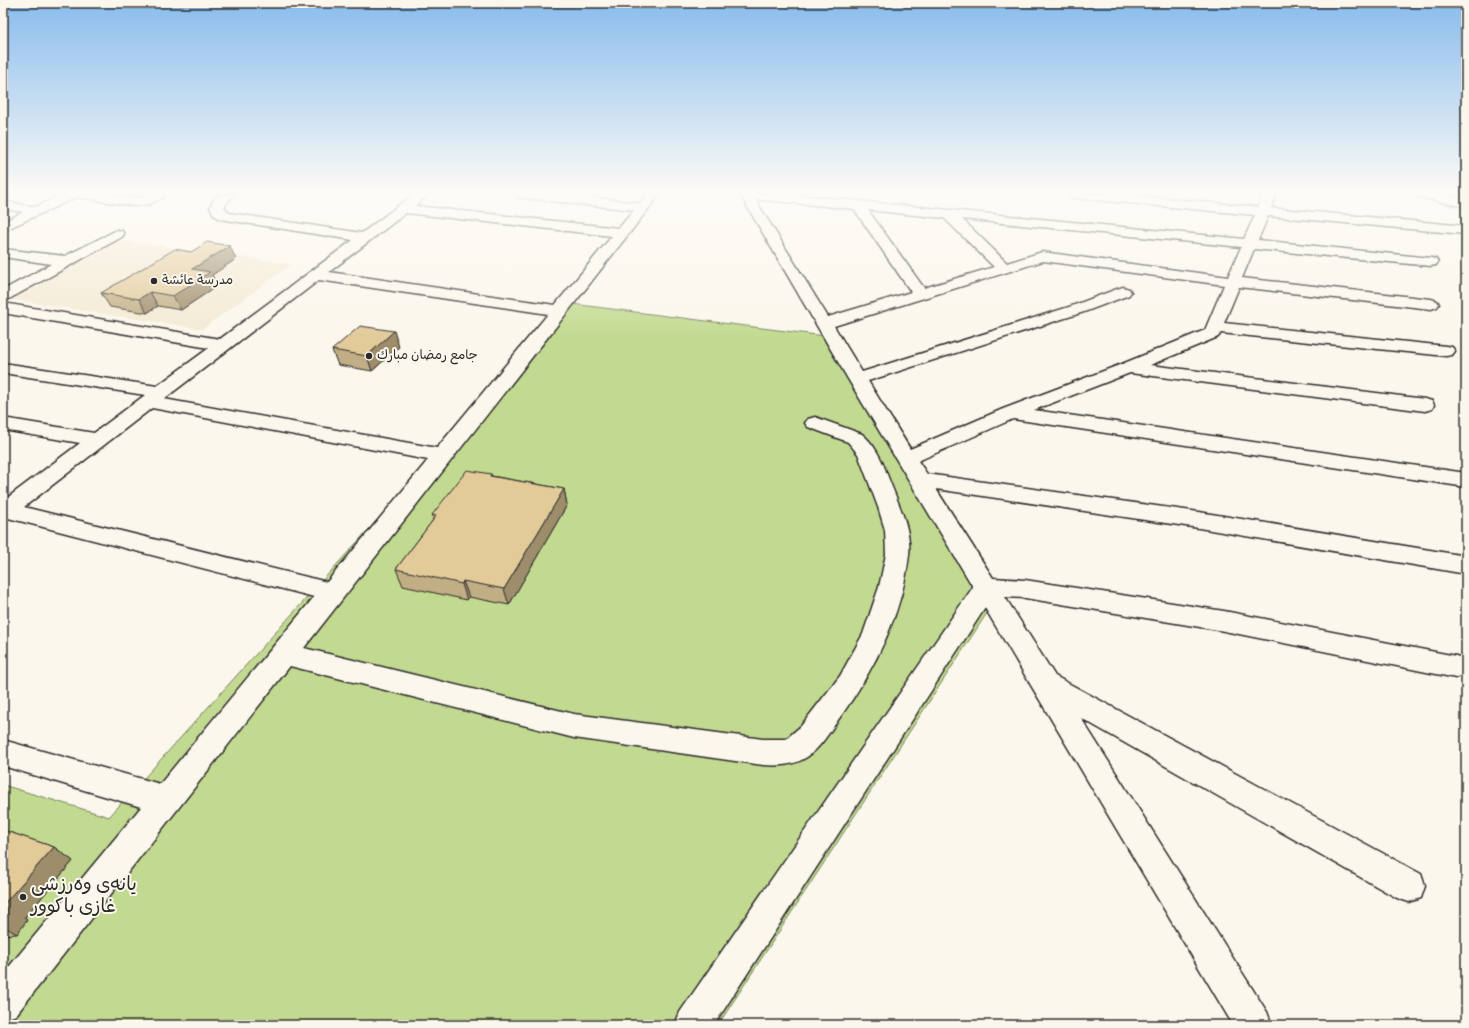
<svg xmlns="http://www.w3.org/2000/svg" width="1469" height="1028" viewBox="0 0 1469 1028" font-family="Dekko,'Playpen Sans Arabic',sans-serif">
  <rect width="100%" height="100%" fill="#fbf7ec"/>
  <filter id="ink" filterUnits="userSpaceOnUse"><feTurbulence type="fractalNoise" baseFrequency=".025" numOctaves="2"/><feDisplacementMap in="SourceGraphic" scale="8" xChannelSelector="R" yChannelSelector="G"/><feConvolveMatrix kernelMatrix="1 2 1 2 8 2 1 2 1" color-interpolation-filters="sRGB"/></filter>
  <g filter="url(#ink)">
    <path fill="#f4ead3" d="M 116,240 L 292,264 L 202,329 L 7,299 Z"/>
    <path fill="#c2da90" stroke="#76825e" d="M 572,304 L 841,338 L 1002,590 L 718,1025 L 3,1025 L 3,785 L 109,817 Z"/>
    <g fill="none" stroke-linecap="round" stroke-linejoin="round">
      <g stroke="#2b2b2b" stroke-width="3">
        <g id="minor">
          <path d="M 62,194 L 108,194 L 134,198 L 142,197 L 148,194 L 165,194 L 164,197 L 150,204 L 134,206 L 77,197 L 3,231 L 3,222 L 23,212 L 3,209 L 3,201 L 36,207 Z"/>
          <path d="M 220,194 L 234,194 L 224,207 L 229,213 L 362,233 L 414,194 L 429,194 L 415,206 L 619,228 L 634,210 L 523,198 L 518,197 L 517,194 L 562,194 L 640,203 L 647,194 L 660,194 L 304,648 L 574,714 L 763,739 L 786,739 L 801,726 L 840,676 L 863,634 L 879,587 L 886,554 L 885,530 L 878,507 L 858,454 L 848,442 L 808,427 L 805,423 L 808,419 L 815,417 L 862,434 C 868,439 873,445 877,452 C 882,460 885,469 888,477 C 897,501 912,529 909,555 C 902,616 873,672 838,720 C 829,733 820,748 807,757 C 793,766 778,766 763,765 L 574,738 L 290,666 L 16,1015 L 3,1020 L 3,974 L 141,807 L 3,766 L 3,740 L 160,784 L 314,597 L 8,518 L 3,520 L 3,501 L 80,443 L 3,430 L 3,418 L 94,433 L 145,395 L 3,373 L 3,363 L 157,386 L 209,348 L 3,313 L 3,303 L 220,339 L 353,240 L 220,219 L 214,215 L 210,207 L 214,199 ZM 406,213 L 612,236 L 555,305 L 329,272 ZM 319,280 L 548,314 L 437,448 L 164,399 ZM 152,408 L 428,460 L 327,582 L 24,507 Z"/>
          <path d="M 740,194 L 788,194 L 1244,239 L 1255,215 L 1075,198 L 1070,197 L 1069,194 L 1120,194 L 1258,207 L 1263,194 L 1276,194 L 1271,208 L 1466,226 L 1466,234 L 1464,234 L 1268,216 L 1258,240 L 1431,258 L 1436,259 L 1438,262 L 1436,265 L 1431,266 L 1254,249 L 1242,278 L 1431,299 L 1437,301 L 1439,304 L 1437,307 L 1431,309 L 1239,287 L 1224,323 L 1446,346 L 1452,347 L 1455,351 L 1452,355 L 1446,356 L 1221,333 L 1218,337 L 1150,365 L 1425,399 L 1432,401 L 1434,405 L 1432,409 L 1425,411 L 1130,373 L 1034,410 L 1466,473 L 1466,487 L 1013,419 L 918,461 L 927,474 L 1199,512 L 1466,556 L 1466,574 L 1199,528 L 936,489 L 993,578 L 1025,580 L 1224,611 L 1456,656 L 1465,659 L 1466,673 L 1456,678 L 1224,631 L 1025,598 L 1005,597 L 1055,676 L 1421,874 L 1425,886 L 1421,898 L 1409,902 L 1397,898 L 1081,718 L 1267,1012 L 1272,1025 L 1233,1025 L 985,608 L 714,1025 L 675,1025 L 680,1012 L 973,587 L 848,379 ZM 755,199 L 854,209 L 911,292 L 828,317 ZM 868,210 L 944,218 L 994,267 L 924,288 ZM 962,219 L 1241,247 L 1228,277 L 1042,252 L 1007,263 ZM 1043,261 L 1224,285 L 1205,330 L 1122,364 L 1003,409 L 910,449 L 868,381 L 1084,312 L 1129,295 L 1131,292 L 1129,289 L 1123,287 L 1117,289 L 1072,306 L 862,372 L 834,326 Z"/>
          <path d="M 117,230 L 122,231 L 124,234 L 122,237 L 9,299 L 3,301 L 3,290 L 51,264 L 3,257 L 3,249 L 65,256 Z"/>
        </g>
      </g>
      <g stroke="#2b2b2b" stroke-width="3">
        <path id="major" d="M 1417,194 L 1443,194 L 1466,199 L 1466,207 L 1418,197 Z"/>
      </g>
      <use href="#minor" fill="#fbf7ec" fill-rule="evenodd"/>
      <use href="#major" fill="#fbf7ec" fill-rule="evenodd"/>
    </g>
    <g fill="#c2ae84" stroke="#2b2b2b">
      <path d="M 236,259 L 212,275 L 217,286 L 181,310 L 158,306 L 147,313 L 110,307 L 101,293 Z"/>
      <path d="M 399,347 L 372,371 L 338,365 L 332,350 Z"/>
      <path d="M 491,474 L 492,476 L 564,489 L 567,505 L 509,605 L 469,597 L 467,600 L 403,586 L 396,569 L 433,520 L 432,515 Z"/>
      <path d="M 3,830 L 54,847 L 73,861 L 24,918 L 27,920 L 17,934 L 3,935 Z"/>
    </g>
    <g fill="#9e8d6b" stroke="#2b2b2b">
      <path d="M 230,246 L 236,259 L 212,275 L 217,286 L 181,310 L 173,296 L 192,269 Z"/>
      <path d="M 150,292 L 158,306 L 147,313 L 139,299 Z"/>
      <path d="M 394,331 L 399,347 L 372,371 L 367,356 Z"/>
      <path d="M 564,489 L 567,505 L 509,605 L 504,589 Z"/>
      <path d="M 463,581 L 469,597 L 467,600 L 462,584 Z"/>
      <path d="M 54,847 L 73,861 L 24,918 L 27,920 L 17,934 L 3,926 L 3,905 Z"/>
    </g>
    <g fill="#e2ca99" stroke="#2b2b2b">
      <path d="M 207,242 L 230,246 L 192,269 L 210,272 L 173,296 L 150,292 L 139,299 L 101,293 L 175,249 L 191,252 Z"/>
      <path d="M 360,326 L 394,331 L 367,356 L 332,350 Z"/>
      <path d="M 467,470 L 491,474 L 490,476 L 564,489 L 504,589 L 463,581 L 462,584 L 396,569 L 436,516 L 432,515 Z"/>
      <path d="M 3,830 L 54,847 L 3,905 Z"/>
      <path d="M 3,906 L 6,907 L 3,911 Z"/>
    </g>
  </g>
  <linearGradient id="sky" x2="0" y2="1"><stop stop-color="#89bced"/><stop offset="0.57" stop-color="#fdfbf6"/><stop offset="1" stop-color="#fdfbf6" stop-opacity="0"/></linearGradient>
  <rect width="1469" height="338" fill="url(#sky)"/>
  <g fill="#2b2b2b" stroke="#fbf7ec" stroke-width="1.5">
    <circle cx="154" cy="281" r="4"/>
    <circle cx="369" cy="356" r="4"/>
    <circle cx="23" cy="897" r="4"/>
  </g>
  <g text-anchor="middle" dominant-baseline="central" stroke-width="4" stroke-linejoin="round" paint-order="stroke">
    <g font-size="13" fill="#2b2b2b" stroke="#fbf7ec" text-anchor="start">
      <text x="162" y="281">مدرسة عائشة</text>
      <text x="377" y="356">جامع رمضان مبارك</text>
    </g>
    <g font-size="19" fill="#2b2b2b" stroke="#fbf7ec" text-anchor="start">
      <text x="31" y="886">یانەی وەرزشی<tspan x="31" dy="22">غازی باکوور</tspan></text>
    </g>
  </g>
  <rect width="1469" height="1028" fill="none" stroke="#fbf7ec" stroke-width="16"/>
  <rect x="8" y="8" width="1453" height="1012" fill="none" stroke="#2b2b2b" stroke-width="1.5" filter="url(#ink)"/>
</svg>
